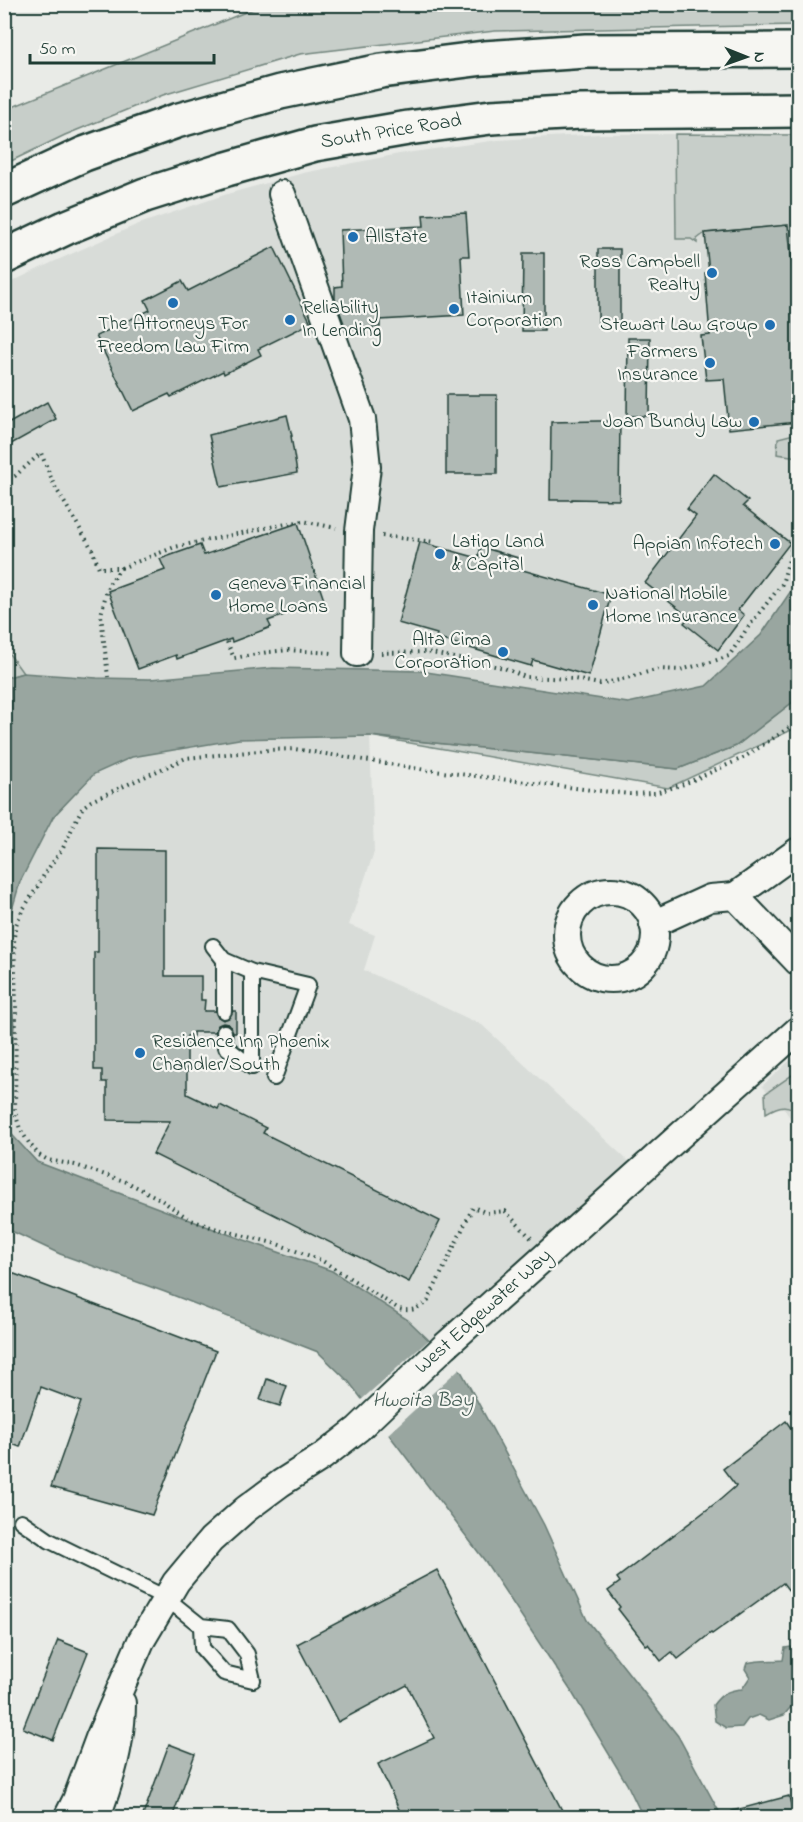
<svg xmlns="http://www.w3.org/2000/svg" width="803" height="1822" viewBox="0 0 803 1822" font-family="'Indie Flower',sans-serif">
  <rect width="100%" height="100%" fill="#e9ebe7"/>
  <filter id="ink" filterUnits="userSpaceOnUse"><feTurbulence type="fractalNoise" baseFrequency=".0167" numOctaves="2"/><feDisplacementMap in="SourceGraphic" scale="12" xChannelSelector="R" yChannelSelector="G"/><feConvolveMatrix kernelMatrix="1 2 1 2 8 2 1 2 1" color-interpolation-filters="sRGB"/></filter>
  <g filter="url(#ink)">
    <g fill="#d8dcd8">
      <path d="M 601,134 L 675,134 L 676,239 L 691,239 L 697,242 L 697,239 L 705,233 L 788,225 L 785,284 L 798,283 L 798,433 L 778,438 L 777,454 L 798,457 L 798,568 L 793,588 L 761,635 L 706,686 L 628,703 L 420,671 L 273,668 L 150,679 L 97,678 L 23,673 L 5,648 L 5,285 L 53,262 L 136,225 L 227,194 L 303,173 L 399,154 L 498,140 Z"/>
      <path d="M 370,736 L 374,852 L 349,925 L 375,935 L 364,970 L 482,1025 L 640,1172 L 440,1351 L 408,1320 L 219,1231 L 37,1162 L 5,1126 L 14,1026 L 5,934 L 20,882 L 53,817 L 94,774 L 132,757 L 239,739 Z"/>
      <path d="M 798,1053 L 798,1131 L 785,1110 L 762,1086 Z"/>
    </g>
    <g fill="#c7cec9" stroke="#73867e" stroke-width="1.5">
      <path d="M 265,4 L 798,4 L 798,25 L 495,31 L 300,54 L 163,95 L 65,135 L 5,164 L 5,110 Z"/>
      <path d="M 675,134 L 798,135 L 798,283 L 785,284 L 788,225 L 705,233 L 697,239 L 697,243 L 691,239 L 676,239 Z"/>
      <path d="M 798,433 L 798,457 L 777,454 L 778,438 Z"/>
      <path d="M 5,648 L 23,673 L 5,678 Z"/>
      <path d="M 798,698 L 798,727 L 668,788 L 370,736 L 678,769 L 736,746 Z"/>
      <path d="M 798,1071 L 798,1116 C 790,1101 778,1106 766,1113 L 765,1094 Z"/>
    </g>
    <g fill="#99a6a0" stroke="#687c75" stroke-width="1.5">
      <path d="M 798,568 L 798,698 L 736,746 L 678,769 L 370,736 L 239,739 L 132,757 L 94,774 L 53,817 L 20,882 L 5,934 L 14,1026 L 5,1121 L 5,678 L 23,673 L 97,678 L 150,679 L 273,668 L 420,671 L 628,703 L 706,686 L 761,635 L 793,588 Z"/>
      <path d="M 4,1126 L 37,1162 L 219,1231 L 332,1271 L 408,1320 L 461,1371 L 544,1525 L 587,1620 L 678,1736 L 722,1817 L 643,1817 L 627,1784 L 573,1694 L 485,1561 L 349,1382 L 318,1352 L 165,1292 L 60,1254 L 5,1228 Z"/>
      <path d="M 791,1647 L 796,1654 L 796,1701 L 784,1715 L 769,1720 L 759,1715 L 748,1719 L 742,1727 L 726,1728 L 715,1721 L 713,1705 C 721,1694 728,1690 742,1689 L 750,1677 L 745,1669 L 747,1663 C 759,1660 771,1661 783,1660 L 785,1648 Z"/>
    </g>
    <path fill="#e9ebe7" d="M 431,1338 L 461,1367 L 386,1436 L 360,1401 Z"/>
    <g fill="#b0bab5" stroke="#1f3d34" stroke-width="1.5">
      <path d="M 466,213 L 469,256 L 461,256 L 464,315 L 380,320 L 380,327 L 346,329 L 335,299 L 335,287 L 342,286 L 340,230 L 424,226 L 423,215 Z"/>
      <path d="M 788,225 L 794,283 L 798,283 L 798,422 L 729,429 L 724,379 L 706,380 L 701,336 L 710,335 L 705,273 L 709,273 L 705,233 Z"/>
      <path d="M 274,247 L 311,323 L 258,349 L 261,355 L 224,374 L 223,371 L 171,397 L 169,394 L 133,411 L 96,336 L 150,310 L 145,300 L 182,281 L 188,291 Z"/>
      <rect x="598" y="249" width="22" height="78"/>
      <path d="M 523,253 L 544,253 L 544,331 L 522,331 Z"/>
      <path d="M 628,338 L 650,338 L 649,416 L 627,416 Z"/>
      <rect x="446" y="395" width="51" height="79"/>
      <path d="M 47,402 L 56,419 L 4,448 L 4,426 Z"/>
      <path d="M 287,415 L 292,436 L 291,436 L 297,473 L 221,487 L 209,435 Z"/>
      <path d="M 598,421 L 620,421 L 619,500 L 572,499 L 572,500 L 550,500 L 551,422 Z"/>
      <path d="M 714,474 L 748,501 L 743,506 L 790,543 L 738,610 L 744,615 L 718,650 L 684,623 L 689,617 L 645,583 L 696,516 L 687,509 Z"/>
      <path d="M 298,523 L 324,600 L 268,621 L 271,627 L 232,642 L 231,639 L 177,659 L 176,655 L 138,669 L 108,591 L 165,570 L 160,559 L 200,545 L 204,555 Z"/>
      <path d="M 420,542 L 478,558 L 481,547 L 522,559 L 519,569 L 611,595 L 589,676 L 533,660 L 531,666 L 436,638 L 437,634 L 398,623 Z"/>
      <path d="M 98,849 L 165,850 L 165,976 L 201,976 L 201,1000 L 205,1000 L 204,1011 L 215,1011 L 217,1016 L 223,1020 L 229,1018 L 233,1011 L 236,1011 L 236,1033 L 233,1033 L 231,1027 L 228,1024 L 223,1023 L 218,1025 L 215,1032 L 193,1032 L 193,1036 L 187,1036 L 187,1094 L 218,1109 L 220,1105 L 266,1128 L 263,1133 L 440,1221 L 409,1282 L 153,1154 L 170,1121 L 107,1120 L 107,1082 L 102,1082 L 102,1070 L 94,1070 L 94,952 L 98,952 Z"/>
      <path d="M 4,1270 L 216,1351 L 152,1515 L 51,1487 L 81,1402 L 41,1387 L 20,1447 L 4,1441 Z"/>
      <path d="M 267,1379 L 287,1386 L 280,1406 L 260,1400 Z"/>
      <path d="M 786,1421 L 798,1438 L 798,1603 L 783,1583 L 712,1634 L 711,1633 L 678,1659 L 672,1652 L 661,1661 L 648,1644 L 646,1645 L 618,1609 L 620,1607 L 608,1591 L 620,1582 L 617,1578 L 721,1499 L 736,1486 L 723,1469 Z"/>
      <path d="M 437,1570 L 566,1818 L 403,1818 L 378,1764 L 434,1738 L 407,1685 L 338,1722 L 297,1644 Z"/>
      <path d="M 58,1640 L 88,1652 L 53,1740 L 23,1728 Z"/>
      <path d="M 169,1744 L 195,1754 L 172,1818 L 142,1818 Z"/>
      <path d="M 789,1796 L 794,1818 L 733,1818 L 732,1811 Z"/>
    </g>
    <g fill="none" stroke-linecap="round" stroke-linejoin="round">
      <g stroke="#1f3d34" stroke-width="18">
        <g id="lane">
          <path d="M 213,946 L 224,960 L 252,972 L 308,985 L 274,1078"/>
          <path d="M 252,972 L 252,1067"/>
          <path d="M 224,1011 L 224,960"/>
          <path d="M 224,1032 L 226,1047 L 252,1067"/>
          <path d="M 21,1521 L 50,1541 L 166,1598 L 201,1626 L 228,1629 L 247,1654 L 253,1680 L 224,1673 L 202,1648 L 201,1626"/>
        </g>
      </g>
      <g stroke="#1f3d34" stroke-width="30">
        <g id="street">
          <path d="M 282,194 L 362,419 L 367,467 L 359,531 L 357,653"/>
          <path d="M 798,851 L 735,896 L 798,962"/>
          <circle cx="611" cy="935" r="44"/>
          <path d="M 653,924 L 710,898 L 735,896"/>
          <path d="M 67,1818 L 76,1800 L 99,1738 L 141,1641 L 176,1582 L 211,1540 L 246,1509 L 281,1483 L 322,1457 L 358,1429 L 445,1346 L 798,1030"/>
          <path d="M 96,1818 C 111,1781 122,1742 122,1703"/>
        </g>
      </g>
      <g stroke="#1f3d34" stroke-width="38">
        <g id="secondary">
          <path d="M 4,191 L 84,154 L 176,121 L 280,92 L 381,71 L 484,58 L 586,51 L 798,50"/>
          <path d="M 4,257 L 65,228 L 145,195 L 227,169 L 315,144 L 408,128 L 491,117 L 581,112 L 798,110"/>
        </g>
      </g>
      <g stroke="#1f3d34" stroke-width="4" stroke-dasharray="1.5 4.5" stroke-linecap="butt">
        <path d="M 4,482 L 15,476 L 41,453 L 54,485 L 92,549 L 99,568 L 121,568 L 108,585 L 101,615 L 108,677"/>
        <path d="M 382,536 L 435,542"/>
        <path d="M 121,568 L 175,547 L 275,526 L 303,521 L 336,528"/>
        <path d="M 227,642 L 234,658 L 269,652 L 288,650 L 332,653"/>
        <path d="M 381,653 L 427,652 L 504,668 L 525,677 L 574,679 L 600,684 L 619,680 L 659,669 L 680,670 L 711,662 L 729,656 L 746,630 L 782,584 L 790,556 L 798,512"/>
        <path d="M 531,1238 L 505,1211 L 487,1213 L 473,1207 L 428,1301 C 418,1309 411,1312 399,1309 L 321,1260 L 277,1244 L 214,1228 L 191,1220 L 171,1207 L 160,1199 L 127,1182 L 75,1165 L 48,1160 L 39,1155 L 29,1143 L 20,1129 L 15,1112 L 16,1005 L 14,937 L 16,925 L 22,911 L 38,886 L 45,873 L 63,848 L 78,816 L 83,807 L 91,801 L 186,758 L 269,750 L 295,749 L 426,770 L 592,790 L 630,794 L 655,793 L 684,784 L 743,758 L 798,722"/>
      </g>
      <use href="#lane" stroke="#f6f6f2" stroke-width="14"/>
      <use href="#street" stroke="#f6f6f2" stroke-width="26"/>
      <use href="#secondary" stroke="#f6f6f2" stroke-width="33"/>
    </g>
  </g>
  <g fill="#1f6fb2" stroke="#f6f6f2" stroke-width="2">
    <circle cx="353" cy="237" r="6"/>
    <circle cx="712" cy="273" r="6"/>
    <circle cx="173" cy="303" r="6"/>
    <circle cx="454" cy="309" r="6"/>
    <circle cx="290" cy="320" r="6"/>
    <circle cx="770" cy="325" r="6"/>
    <circle cx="710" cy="363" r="6"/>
    <circle cx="754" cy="422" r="6"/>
    <circle cx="775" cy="544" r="6"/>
    <circle cx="440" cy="554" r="6"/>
    <circle cx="216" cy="595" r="6"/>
    <circle cx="593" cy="605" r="6"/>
    <circle cx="503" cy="652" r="6"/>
    <circle cx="140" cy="1053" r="6"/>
  </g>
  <g text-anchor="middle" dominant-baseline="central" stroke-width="4.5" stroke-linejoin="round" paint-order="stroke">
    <g font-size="20" fill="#1f3d34" stroke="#f6f6f2">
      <text transform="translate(391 132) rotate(-9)">South Price Road</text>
      <text transform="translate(484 1312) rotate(-42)">West Edgewater Way</text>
    </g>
    <g font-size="20" fill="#1f3d34" stroke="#f6f6f2" text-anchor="start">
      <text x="365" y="237">Allstate</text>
      <text x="700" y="262" text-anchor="end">Ross Campbell<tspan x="700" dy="23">Realty</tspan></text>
      <text x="466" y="298">Itainium<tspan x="466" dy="23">Corporation</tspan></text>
      <text x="302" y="308">Reliability<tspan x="302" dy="23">In Lending</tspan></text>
      <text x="173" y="324" text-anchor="middle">The Attorneys For<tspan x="173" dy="23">Freedom Law Firm</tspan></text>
      <text x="758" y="325" text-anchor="end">Stewart Law Group</text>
      <text x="698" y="352" text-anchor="end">Farmers<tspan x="698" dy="23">Insurance</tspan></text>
      <text x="742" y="422" text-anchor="end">Joan Bundy Law</text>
      <text x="452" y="542">Latigo Land<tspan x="452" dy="23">&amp; Capital</tspan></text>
      <text x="763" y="544" text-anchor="end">Appian Infotech</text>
      <text x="228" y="584">Geneva Financial<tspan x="228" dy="23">Home Loans</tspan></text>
      <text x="605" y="594">National Mobile<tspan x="605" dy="23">Home Insurance</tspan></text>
      <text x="491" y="640" text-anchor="end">Alta Cima<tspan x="491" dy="23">Corporation</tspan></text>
      <text x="152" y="1042">Residence Inn Phoenix<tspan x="152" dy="23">Chandler/South</tspan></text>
    </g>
    <g font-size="21" font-style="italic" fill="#445c54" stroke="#f6f6f2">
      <text x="423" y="1401">Hwoita Bay</text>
    </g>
  </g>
  <rect width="803" height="1822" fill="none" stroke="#f6f6f2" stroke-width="24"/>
  <rect x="12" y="12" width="779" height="1798" fill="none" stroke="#1f3d34" stroke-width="2" filter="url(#ink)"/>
  <g transform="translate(746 57) rotate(91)" stroke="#f6f6f2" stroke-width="4.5" paint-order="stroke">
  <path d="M0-4.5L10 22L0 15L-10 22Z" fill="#1f3d34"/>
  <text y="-9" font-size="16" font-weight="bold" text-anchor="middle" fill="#1f3d34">N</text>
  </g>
  <path d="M30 54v9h184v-9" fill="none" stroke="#1f3d34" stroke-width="3"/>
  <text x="39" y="54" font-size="18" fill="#1f3d34" stroke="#f6f6f2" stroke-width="4.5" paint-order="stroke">50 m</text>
</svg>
